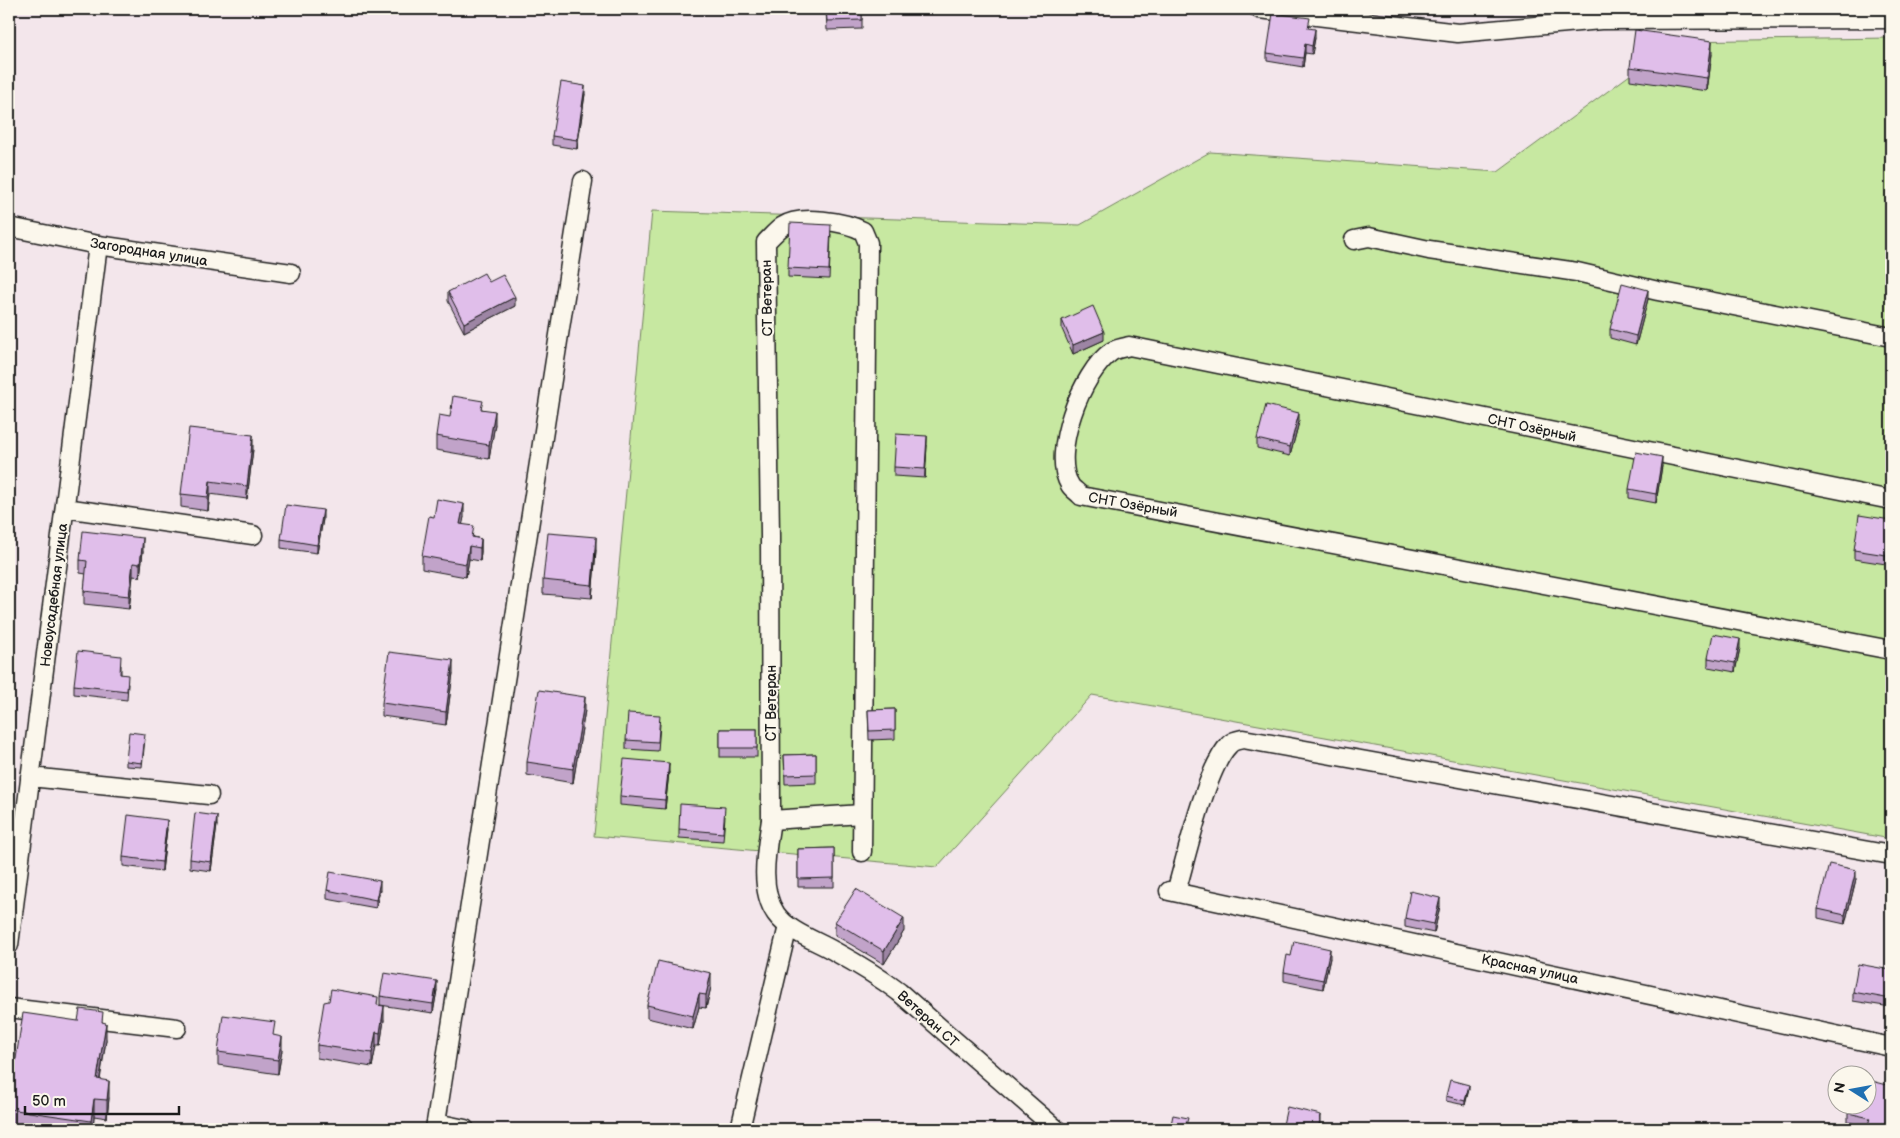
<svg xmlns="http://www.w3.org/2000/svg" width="1900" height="1138" viewBox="0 0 1900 1138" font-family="'Balsamiq Sans',sans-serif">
  <rect width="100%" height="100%" fill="#f3e6eb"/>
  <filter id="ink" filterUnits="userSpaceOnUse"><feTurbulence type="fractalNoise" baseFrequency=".02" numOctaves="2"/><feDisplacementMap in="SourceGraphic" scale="10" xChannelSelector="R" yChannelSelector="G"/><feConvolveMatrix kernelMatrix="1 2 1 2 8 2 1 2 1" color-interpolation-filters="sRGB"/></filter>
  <g filter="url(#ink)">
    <g fill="#c7e8a1" stroke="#72825e">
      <path d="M 1741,9 L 1886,9 L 1886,12 L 1741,10 Z"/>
      <path d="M 1891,38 L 1891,839 L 1092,695 L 937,867 L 594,836 L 652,211 L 1080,225 L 1210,152 L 1498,172 L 1676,41 Z"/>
    </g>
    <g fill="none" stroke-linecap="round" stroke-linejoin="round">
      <g stroke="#1c1c1c" stroke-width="21">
        <g id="street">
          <path d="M 1259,9 L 1458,33 L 1601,20 L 1891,19"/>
          <path d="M 9,227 L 98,245 L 291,273"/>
          <path d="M 1354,240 L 1369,237 L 1429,250 L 1577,272 L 1658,291 L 1891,337"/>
          <path d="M 1891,500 L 1129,346 C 1123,348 1115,349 1111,352 C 1082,372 1050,454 1070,485 C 1072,489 1078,492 1081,496 L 1891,650"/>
          <path d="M 65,508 L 253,535"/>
          <path d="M 30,777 L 209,795"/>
          <path d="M 771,820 L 862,814"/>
          <path d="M 862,852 L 868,243 L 863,231 C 846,222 800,214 783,226 C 777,230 771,237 766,242 L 770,535 L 771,820 C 767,848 758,888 776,914 C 789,932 815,940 834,951 C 856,963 878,976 899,992 L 1056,1129"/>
          <path d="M 1169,891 L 1891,1047"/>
          <path d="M 1176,892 C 1186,858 1206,768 1229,745 C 1232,741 1238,740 1243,739 L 1891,855"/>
          <path d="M 9,945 L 98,245"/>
          <path d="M 9,1008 L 177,1028"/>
          <path d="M 436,1123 L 465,1129"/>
          <path d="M 435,1129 L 583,181"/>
          <path d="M 740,1129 L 788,926"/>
        </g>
      </g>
      <use href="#street" stroke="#fbf7ec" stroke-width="18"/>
    </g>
    <g fill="#c1a3c9" stroke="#1c1c1c">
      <path d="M 826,9 L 862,9 L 862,29 L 827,30 Z"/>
      <path d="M 1682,9 L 1718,9 L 1718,12 L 1682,10 Z"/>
      <path d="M 1309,28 L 1315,38 L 1312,54 L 1305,53 L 1303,67 L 1267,61 L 1267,53 Z"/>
      <path d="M 1712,54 L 1707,91 L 1630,80 L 1630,67 Z"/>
      <path d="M 585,94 L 577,149 L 552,145 L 552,136 Z"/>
      <path d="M 831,234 L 829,279 L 788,277 L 788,268 Z"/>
      <path d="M 489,282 L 515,306 L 464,332 L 448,301 L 448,292 Z"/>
      <path d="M 1648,299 L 1636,345 L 1610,338 L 1610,329 Z"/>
      <path d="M 1062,320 L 1104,340 L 1073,354 L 1062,329 Z"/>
      <path d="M 483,409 L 495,424 L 489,459 L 436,450 L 436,436 L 450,417 Z"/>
      <path d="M 1299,422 L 1290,456 L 1257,448 L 1257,439 Z"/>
      <path d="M 927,445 L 925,478 L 894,476 L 894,467 Z"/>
      <path d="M 253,449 L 247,499 L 210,494 L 208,511 L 181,507 L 181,494 Z"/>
      <path d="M 1662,466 L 1656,503 L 1629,498 L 1629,489 Z"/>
      <path d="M 434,517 L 464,517 L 462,524 L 474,537 L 481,539 L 481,552 L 480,561 L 469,559 L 466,577 L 422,569 L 422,556 Z"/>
      <path d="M 323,519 L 317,553 L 281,548 L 281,539 Z"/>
      <path d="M 1891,520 L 1891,531 L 1886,564 L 1854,559 L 1854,550 Z"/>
      <path d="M 596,550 L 592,598 L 543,594 L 543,580 Z"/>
      <path d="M 143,551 L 140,577 L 133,576 L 129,609 L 84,604 L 84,591 L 86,574 L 80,573 L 80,560 Z"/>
      <path d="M 1740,648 L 1735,672 L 1708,667 L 1708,658 Z"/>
      <path d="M 121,665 L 121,674 L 128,684 L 127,700 L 74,694 L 74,685 Z"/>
      <path d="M 453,673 L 446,725 L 382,716 L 382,703 Z"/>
      <path d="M 895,709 L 895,739 L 869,740 L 868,710 Z"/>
      <path d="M 585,710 L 573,783 L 527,775 L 527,762 Z"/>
      <path d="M 660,724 L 658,751 L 626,749 L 626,740 Z"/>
      <rect x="720" y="729" width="37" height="28"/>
      <path d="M 145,739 L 142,767 L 126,766 L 126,761 Z"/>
      <path d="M 816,754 L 816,783 L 785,784 L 784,755 Z"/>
      <path d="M 669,772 L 665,809 L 620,805 L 620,796 Z"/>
      <path d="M 725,816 L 723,841 L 679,838 L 679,829 Z"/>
      <path d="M 217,825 L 211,871 L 190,868 L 190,859 Z"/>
      <path d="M 167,829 L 162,871 L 123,866 L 123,857 Z"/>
      <path d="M 834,848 L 834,887 L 798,887 L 798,849 Z"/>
      <path d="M 1856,879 L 1845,924 L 1818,918 L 1818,909 Z"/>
      <path d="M 327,890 L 380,890 L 376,908 L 327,899 Z"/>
      <path d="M 1440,906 L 1434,933 L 1405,927 L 1405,918 Z"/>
      <path d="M 835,922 L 904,931 L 884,964 L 835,935 Z"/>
      <path d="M 1291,956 L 1330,958 L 1323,989 L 1284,981 L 1284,972 Z"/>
      <path d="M 1891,970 L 1891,1007 L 1853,1001 L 1853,992 Z"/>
      <path d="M 711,987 L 706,1008 L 699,1007 L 693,1029 L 647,1018 L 647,1005 Z"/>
      <path d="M 437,990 L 433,1013 L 380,1005 L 380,996 Z"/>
      <path d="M 378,1005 L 384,1020 L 380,1046 L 376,1046 L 372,1067 L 317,1058 L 317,1045 Z"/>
      <path d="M 78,1021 L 103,1022 L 106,1040 L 100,1080 L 109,1098 L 107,1118 L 94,1116 L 93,1129 L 28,1129 L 9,1126 L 9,1104 Z"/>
      <path d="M 275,1036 L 282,1050 L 278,1074 L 218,1065 L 218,1052 Z"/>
      <path d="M 1891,1086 L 1868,1127 L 1848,1122 L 1848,1113 Z"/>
      <path d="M 1469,1089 L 1465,1105 L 1446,1101 L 1446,1096 Z"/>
    </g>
    <g fill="#9d85a4" stroke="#1c1c1c">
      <path d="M 1315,29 L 1315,38 L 1312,54 L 1312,46 Z"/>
      <path d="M 1712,41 L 1712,54 L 1707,91 L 1707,78 Z"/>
      <path d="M 1305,44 L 1305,53 L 1303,67 L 1303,58 Z"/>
      <path d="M 585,86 L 585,94 L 577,149 L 577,140 Z"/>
      <path d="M 1648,290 L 1648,299 L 1636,345 L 1636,336 Z"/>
      <path d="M 515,297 L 515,306 L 464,332 L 464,323 Z"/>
      <path d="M 1104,332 L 1104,340 L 1073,354 L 1073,345 Z"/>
      <path d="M 495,411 L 495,424 L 489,459 L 489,445 Z"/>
      <path d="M 1299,413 L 1299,422 L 1290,456 L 1290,447 Z"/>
      <path d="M 253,435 L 253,449 L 247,499 L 247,486 Z"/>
      <path d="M 927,436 L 927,445 L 925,478 L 925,469 Z"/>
      <path d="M 1662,457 L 1662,466 L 1656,503 L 1656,494 Z"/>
      <path d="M 210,481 L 210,494 L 208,511 L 208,497 Z"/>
      <path d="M 464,504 L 464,517 L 460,537 L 460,524 Z"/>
      <path d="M 323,510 L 323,519 L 317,553 L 317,545 Z"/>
      <path d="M 1891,522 L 1891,531 L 1886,564 L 1886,555 Z"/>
      <path d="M 596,537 L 596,550 L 592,598 L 592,585 Z"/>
      <path d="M 143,538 L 143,551 L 140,577 L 140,564 Z"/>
      <path d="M 481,539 L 481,552 L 480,561 L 480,548 Z"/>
      <path d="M 469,546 L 469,559 L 466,577 L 466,564 Z"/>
      <path d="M 133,563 L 133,576 L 129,609 L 129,596 Z"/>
      <path d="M 1740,639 L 1740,648 L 1735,672 L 1735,663 Z"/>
      <path d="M 453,660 L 453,673 L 446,725 L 446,712 Z"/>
      <path d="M 585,697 L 585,710 L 573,783 L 573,769 Z"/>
      <path d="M 669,763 L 669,772 L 665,809 L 665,800 Z"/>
      <path d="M 217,816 L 217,825 L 211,871 L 211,862 Z"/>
      <path d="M 167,820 L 167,829 L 162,871 L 162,862 Z"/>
      <path d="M 1856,870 L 1856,879 L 1845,924 L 1845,915 Z"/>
      <path d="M 380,881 L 380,890 L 376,908 L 376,900 Z"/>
      <path d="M 1440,898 L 1440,906 L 1434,933 L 1434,924 Z"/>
      <path d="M 904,918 L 904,931 L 884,964 L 884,951 Z"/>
      <path d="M 1330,949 L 1330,958 L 1323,989 L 1323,980 Z"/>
      <path d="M 711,973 L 711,987 L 706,1008 L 706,995 Z"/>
      <path d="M 437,981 L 437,990 L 433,1013 L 433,1004 Z"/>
      <path d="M 699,994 L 699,1007 L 693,1029 L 693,1016 Z"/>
      <path d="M 384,1006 L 384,1020 L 380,1046 L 380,1033 Z"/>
      <path d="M 106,1023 L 106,1040 L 97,1096 L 97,1079 Z"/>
      <path d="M 376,1032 L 376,1046 L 372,1067 L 372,1053 Z"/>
      <path d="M 282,1037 L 282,1050 L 278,1074 L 278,1060 Z"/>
      <path d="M 109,1081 L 109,1098 L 107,1118 L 107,1100 Z"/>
      <path d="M 1469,1085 L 1469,1089 L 1465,1105 L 1465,1101 Z"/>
      <path d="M 94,1099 L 94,1116 L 93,1129 L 91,1129 L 91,1121 Z"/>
      <path d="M 1321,1115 L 1321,1124 L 1320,1129 L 1318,1129 Z"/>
    </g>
    <g fill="#e0beea" stroke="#1c1c1c">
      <path d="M 826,9 L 862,9 L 862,20 L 827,21 Z"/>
      <path d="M 1273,13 L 1310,18 L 1308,28 L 1315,29 L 1312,46 L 1305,44 L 1303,58 L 1267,53 Z"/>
      <path d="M 1635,30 L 1712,41 L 1707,78 L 1630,67 Z"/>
      <path d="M 561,82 L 585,86 L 577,140 L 552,136 Z"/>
      <path d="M 790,223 L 831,225 L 829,270 L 788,268 Z"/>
      <path d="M 484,273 L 489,282 L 503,275 L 515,297 L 464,323 L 448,292 Z"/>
      <path d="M 1622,283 L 1648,290 L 1636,336 L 1610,329 Z"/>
      <path d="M 1093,306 L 1104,332 L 1073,345 L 1062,320 Z"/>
      <path d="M 453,396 L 483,401 L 481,409 L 495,411 L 489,445 L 436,436 L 439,415 L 450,417 Z"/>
      <path d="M 1266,405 L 1299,413 L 1290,447 L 1257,439 Z"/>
      <path d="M 189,428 L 253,435 L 247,486 L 210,481 L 208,497 L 181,494 Z"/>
      <path d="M 896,434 L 927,436 L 925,469 L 894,467 Z"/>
      <path d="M 1636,452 L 1662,457 L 1656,494 L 1629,489 Z"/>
      <path d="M 437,499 L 464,504 L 460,524 L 474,526 L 472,537 L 481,539 L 480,548 L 469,546 L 466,564 L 422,556 L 429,516 L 434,517 Z"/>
      <path d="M 286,505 L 323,510 L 317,545 L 281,539 Z"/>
      <path d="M 1859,515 L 1891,520 L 1886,555 L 1854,550 Z"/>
      <path d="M 83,531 L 143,538 L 140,564 L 133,563 L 129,596 L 84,591 L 87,561 L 80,560 Z"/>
      <path d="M 548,533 L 596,537 L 592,585 L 543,580 Z"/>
      <path d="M 1713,634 L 1740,639 L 1735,663 L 1708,658 Z"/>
      <path d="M 78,651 L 121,656 L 120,674 L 128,675 L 127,691 L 74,685 Z"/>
      <path d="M 389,652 L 453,660 L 446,712 L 382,703 Z"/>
      <path d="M 539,690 L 585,697 L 573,769 L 527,762 Z"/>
      <path d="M 895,709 L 895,730 L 869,731 L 868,710 Z"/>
      <path d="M 628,713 L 660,715 L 658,742 L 626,740 Z"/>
      <rect x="720" y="729" width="37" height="19"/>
      <path d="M 129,732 L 145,734 L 142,763 L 126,761 Z"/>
      <path d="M 816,754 L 816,774 L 785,775 L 784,755 Z"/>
      <path d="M 624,759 L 669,763 L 665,800 L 620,796 Z"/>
      <path d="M 680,804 L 725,807 L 723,833 L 679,829 Z"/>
      <path d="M 195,813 L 217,816 L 211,862 L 190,859 Z"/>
      <path d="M 128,815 L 167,820 L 162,862 L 123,857 Z"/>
      <path d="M 834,848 L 834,878 L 798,879 L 798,849 Z"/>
      <path d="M 1829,864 L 1856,870 L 1845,915 L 1818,909 Z"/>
      <path d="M 330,872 L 380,881 L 376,900 L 327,890 Z"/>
      <path d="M 856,889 L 904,918 L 884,951 L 835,922 Z"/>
      <path d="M 1410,891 L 1440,898 L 1434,924 L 1405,918 Z"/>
      <path d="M 1294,941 L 1330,949 L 1323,980 L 1284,972 L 1287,955 L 1291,956 Z"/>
      <path d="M 658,961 L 711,973 L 706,995 L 699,994 L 693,1016 L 647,1005 Z"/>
      <path d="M 1858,964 L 1891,970 L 1891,999 L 1853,992 Z"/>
      <path d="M 384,973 L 437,981 L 433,1004 L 380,996 Z"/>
      <path d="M 331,989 L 378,997 L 377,1005 L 384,1006 L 380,1033 L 376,1032 L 372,1053 L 317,1045 L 324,1002 L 329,1001 Z"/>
      <path d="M 80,1009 L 103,1012 L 102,1022 L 106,1023 L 97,1079 L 109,1081 L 107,1100 L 94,1099 L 91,1121 L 9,1109 L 9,1104 L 23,1013 L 78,1021 Z"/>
      <path d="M 223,1015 L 275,1022 L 273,1035 L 282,1037 L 278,1060 L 218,1052 Z"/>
      <path d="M 1450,1080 L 1469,1085 L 1465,1101 L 1446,1096 Z"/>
      <path d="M 1868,1080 L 1891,1086 L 1891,1121 L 1889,1129 L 1867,1129 L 1870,1118 L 1848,1113 L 1850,1106 L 1868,1106 Z"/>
      <path d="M 1287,1107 L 1321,1115 L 1318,1129 L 1282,1129 Z"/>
      <path d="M 1173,1115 L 1188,1118 L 1185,1129 L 1170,1129 Z"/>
      <path d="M 1502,1126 L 1516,1129 L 1501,1129 Z"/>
    </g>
  </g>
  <g text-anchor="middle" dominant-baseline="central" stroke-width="4" stroke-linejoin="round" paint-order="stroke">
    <g font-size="14" fill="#1c1c1c" stroke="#fbf7ec">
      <text transform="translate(149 252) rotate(9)">Загородная улица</text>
      <text transform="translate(767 298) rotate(-91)">СТ Ветеран</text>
      <text transform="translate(1532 428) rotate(12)">СНТ Озёрный</text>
      <text transform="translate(1133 505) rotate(10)">СНТ Озёрный</text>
      <text transform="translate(54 595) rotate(-83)">Новоусадебная улица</text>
      <text transform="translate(771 703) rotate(-90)">СТ Ветеран</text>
      <text transform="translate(1530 969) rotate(12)">Красная улица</text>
      <text transform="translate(928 1019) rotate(42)">Ветеран СТ</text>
    </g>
  </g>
  <rect width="1900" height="1138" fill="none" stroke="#fbf7ec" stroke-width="30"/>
  <rect x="15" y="15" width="1870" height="1108" fill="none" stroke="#1c1c1c" stroke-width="2" filter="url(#ink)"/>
  <g transform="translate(1852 1090) rotate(281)"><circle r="24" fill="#fbf7ec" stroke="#a29f99"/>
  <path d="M0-4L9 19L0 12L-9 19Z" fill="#1f6fb2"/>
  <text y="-8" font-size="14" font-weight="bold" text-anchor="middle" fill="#1c1c1c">N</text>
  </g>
  <path d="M25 1106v8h154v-8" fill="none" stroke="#1c1c1c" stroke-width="2.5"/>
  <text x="32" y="1106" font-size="15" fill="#1c1c1c" stroke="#fbf7ec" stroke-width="4" paint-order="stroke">50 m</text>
</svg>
